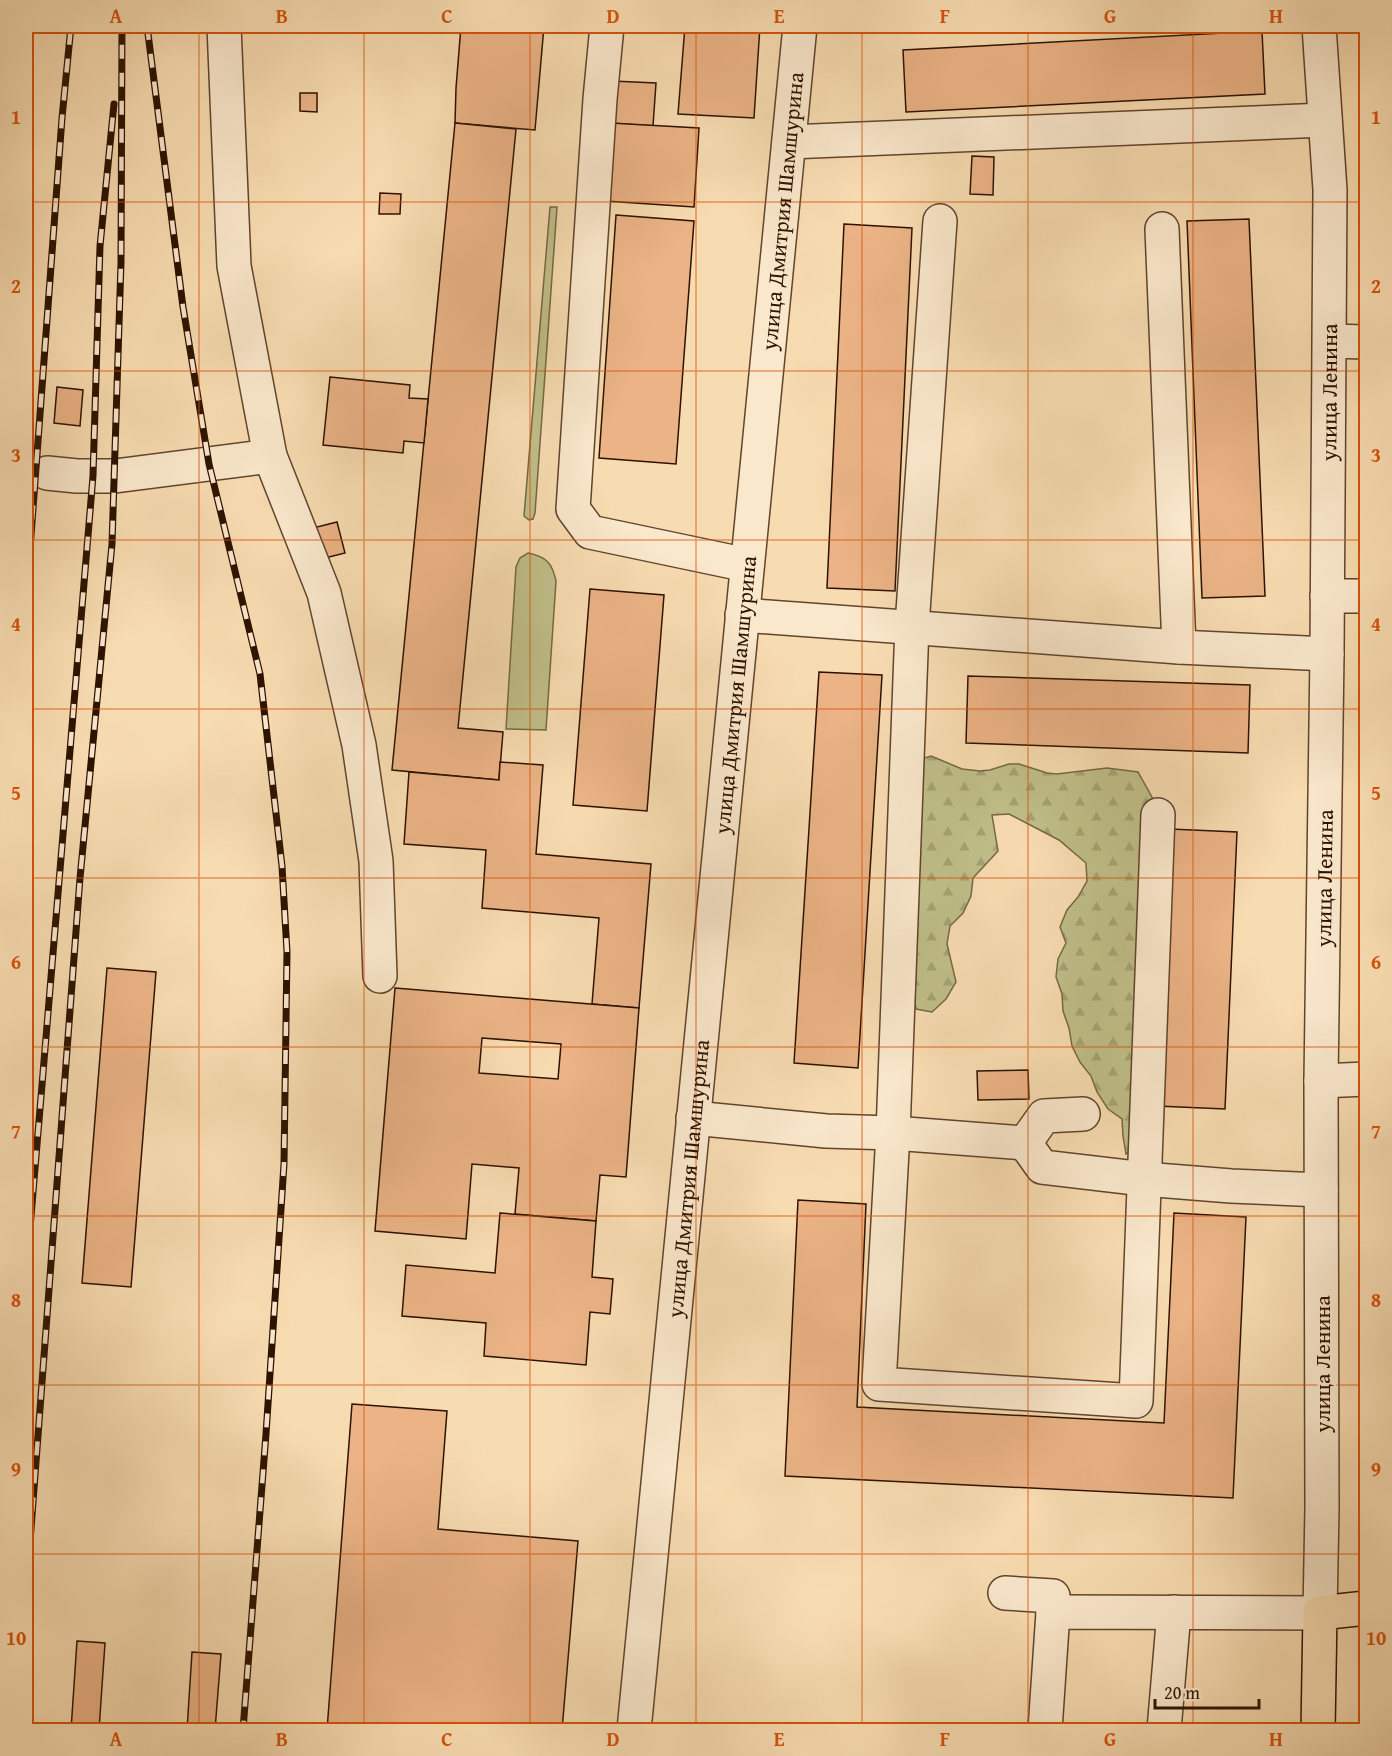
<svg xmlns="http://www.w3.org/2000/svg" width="1392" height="1756" viewBox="0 0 1392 1756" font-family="'Gentium Book Plus',serif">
  <defs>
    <pattern id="forest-firs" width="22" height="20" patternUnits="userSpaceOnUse" patternTransform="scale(1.5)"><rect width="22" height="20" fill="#c0bf89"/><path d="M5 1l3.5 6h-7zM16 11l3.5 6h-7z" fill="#a5a374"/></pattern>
  </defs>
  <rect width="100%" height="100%" fill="#f8dcb1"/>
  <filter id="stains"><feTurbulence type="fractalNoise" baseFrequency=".00333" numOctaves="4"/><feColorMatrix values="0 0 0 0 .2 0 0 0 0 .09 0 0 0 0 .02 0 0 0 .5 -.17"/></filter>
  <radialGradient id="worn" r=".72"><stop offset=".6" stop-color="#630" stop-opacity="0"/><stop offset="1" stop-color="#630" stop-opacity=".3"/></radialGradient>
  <g fill="#c0bf89" stroke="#766844" stroke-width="1.5">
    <path d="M 550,207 L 557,207 L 535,513 L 533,519 L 529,520 L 524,516 Z"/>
    <path d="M 528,553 C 547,557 552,563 556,581 L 546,730 L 506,729 L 516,567 L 520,558 Z"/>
  </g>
  <path fill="url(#forest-firs)" stroke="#766844" stroke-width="1.5" d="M 931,756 L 962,769 L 980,771 L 990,770 L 1009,764 L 1019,764 L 1047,773 L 1057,774 L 1107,768 L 1138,772 L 1163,817 L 1139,1142 L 1126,1154 L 1123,1136 L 1122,1119 L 1108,1109 L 1097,1092 L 1091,1076 L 1080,1062 L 1072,1046 L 1069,1028 L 1063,1011 L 1062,994 L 1056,977 L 1058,959 L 1066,943 L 1060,927 L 1067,910 L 1078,897 L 1087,881 L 1086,863 L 1059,840 L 1009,814 L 992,815 L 998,851 L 973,878 L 971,896 L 963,913 L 950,926 L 947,944 L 956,982 L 946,999 L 932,1012 L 916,1009 L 910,974 L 921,759 Z"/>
  <g fill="#ebb386" stroke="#2d1200" stroke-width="1.5" fill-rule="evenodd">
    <path d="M 461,26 L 544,26 L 535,130 L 455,123 L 456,88 Z"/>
    <path d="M 685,26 L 760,26 L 754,118 L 678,114 Z"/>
    <path d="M 1262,31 L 1265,94 L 906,112 L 903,50 Z"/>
    <path d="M 612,81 L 656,83 L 653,126 L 610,123 Z"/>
    <path d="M 300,93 L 317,93 L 317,112 L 300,111 Z"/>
    <path d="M 455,123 L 516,129 L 458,728 L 503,732 L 499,780 L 392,770 Z"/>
    <path d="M 610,123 L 699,128 L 694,207 L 605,201 Z"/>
    <path d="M 972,156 L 994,157 L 993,195 L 970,194 Z"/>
    <path d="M 380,193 L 401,194 L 400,214 L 379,214 Z"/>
    <path d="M 616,215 L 694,221 L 676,464 L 599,458 Z"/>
    <path d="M 1249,219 L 1265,596 L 1202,598 L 1187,221 Z"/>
    <path d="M 844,224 L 912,228 L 895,591 L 827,588 Z"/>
    <path d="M 330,377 L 410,385 L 409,398 L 428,399 L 424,443 L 404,441 L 403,453 L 323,445 Z"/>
    <path d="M 57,387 L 83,390 L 80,426 L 54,423 Z"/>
    <path d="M 337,522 L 345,553 L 321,559 L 313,528 Z"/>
    <path d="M 590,589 L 664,595 L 647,811 L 573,805 Z"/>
    <path d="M 819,672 L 882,675 L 858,1068 L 794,1063 Z"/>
    <path d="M 968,676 L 1250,685 L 1248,753 L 966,743 Z"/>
    <path d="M 500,762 L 543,765 L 536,854 L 651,864 L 639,1008 L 592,1004 L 599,918 L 482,908 L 486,850 L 404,844 L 409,772 L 499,780 Z"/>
    <path d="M 1170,829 L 1237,832 L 1225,1109 L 1157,1106 Z"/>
    <path d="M 107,968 L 156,972 L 131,1287 L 82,1283 Z"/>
    <path d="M 395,988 L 639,1008 L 626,1177 L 600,1175 L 596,1221 L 515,1214 L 519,1168 L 472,1164 L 466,1239 L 375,1231 ZM 482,1038 L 561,1044 L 558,1079 L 479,1073 Z"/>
    <path d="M 1028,1070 L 1029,1099 L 978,1100 L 977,1071 Z"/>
    <path d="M 798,1200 L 866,1204 L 857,1407 L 1164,1423 L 1174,1213 L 1246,1217 L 1233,1498 L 785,1476 Z"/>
    <path d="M 500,1213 L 596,1221 L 592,1277 L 613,1279 L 610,1314 L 590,1312 L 586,1365 L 484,1356 L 486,1323 L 402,1316 L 406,1265 L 495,1273 Z"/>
    <path d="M 352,1404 L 447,1411 L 438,1529 L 578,1541 L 562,1730 L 327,1730 Z"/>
    <path d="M 77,1641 L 105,1643 L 99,1730 L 71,1730 Z"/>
    <path d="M 192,1652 L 221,1654 L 215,1730 L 187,1730 Z"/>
  </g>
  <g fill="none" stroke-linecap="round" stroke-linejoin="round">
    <g stroke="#60442c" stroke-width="36">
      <g id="minor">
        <path d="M 224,26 L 234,266 L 270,456 L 324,593 L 359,745 L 376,861 L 380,976"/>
        <path d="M 607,26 L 600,99 L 573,509 L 590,532 L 747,565"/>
        <path d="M 789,142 L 1325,120"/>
        <path d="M 940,221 L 912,626 L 893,1133 L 879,1384 L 1136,1401 L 1158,815"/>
        <path d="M 1162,229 L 1179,647"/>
        <path d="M 1330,341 L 1366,342"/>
        <path d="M 47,473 L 77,476 L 115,476 L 270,456"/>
        <path d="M 1327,596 L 1366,596"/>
        <path d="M 742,615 L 1179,647 L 1327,654"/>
        <path d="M 1321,1081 L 1366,1079"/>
        <path d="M 693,1118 L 826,1131 L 893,1133 L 1025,1143 L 1044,1116 L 1083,1114"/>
        <path d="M 1025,1143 L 1042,1167 L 1144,1179 L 1231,1186 L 1321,1190"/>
        <path d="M 1005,1593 L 1053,1596 L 1053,1612"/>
        <path id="s1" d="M 634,1730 L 800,26"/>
        <path id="s2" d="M 1045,1730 L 1053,1612 L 1320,1613 L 1322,1508 L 1321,1081 L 1327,654 L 1330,190 L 1319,26"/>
        <path d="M 1164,1730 L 1174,1612"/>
      </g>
    </g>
    <g stroke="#2d1200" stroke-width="36">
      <path id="major" d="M 1318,1730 L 1320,1613 L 1366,1608"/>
    </g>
    <use href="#minor" stroke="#fae8cc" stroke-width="33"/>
    <use href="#major" stroke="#f8dcb1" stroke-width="33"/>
    <g stroke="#2d1200" stroke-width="7">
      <g id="rail">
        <path d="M 147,26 L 183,307 L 209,464 L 260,674 L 282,866 L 287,952 L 284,1164 L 266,1434 L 243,1730"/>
        <path d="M 26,603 L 62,118 L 71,26"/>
        <path d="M 26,1276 L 93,476 L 100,246 L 114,104"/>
        <path d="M 26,1595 L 80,878 L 112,544 L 121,262 L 122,27"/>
      </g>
    </g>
    <use href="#rail" stroke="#fae8cc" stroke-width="4.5" stroke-dasharray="14" stroke-linecap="butt"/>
  </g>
  <path fill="none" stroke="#d5520b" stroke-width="1.5" stroke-opacity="0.55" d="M 199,26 L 199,1730M 364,26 L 364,1730M 530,26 L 530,1730M 696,26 L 696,1730M 862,26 L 862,1730M 1028,26 L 1028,1730M 1193,26 L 1193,1730M 26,202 L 1366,202M 26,371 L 1366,371M 26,540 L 1366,540M 26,709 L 1366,709M 26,878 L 1366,878M 26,1047 L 1366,1047M 26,1216 L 1366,1216M 26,1385 L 1366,1385M 26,1554 L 1366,1554"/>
  <g text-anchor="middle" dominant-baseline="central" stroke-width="5" stroke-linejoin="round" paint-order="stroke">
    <g font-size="22" fill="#2d1200" stroke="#fae8cc">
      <text stroke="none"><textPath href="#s1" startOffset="1526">улица Дмитрия Шамшурина</textPath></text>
      <text stroke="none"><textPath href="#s2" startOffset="1606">улица Ленина</textPath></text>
      <text stroke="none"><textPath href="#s1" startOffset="1040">улица Дмитрия Шамшурина</textPath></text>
      <text stroke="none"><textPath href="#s2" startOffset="1120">улица Ленина</textPath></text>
      <text stroke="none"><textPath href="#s1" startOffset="554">улица Дмитрия Шамшурина</textPath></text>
      <text transform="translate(1322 1364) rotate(-90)">улица Ленина</text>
    </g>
  </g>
  <rect width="1392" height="1756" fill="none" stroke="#f8dcb1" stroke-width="66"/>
  <path d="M1155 1699v9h104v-9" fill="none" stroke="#2d1200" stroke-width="3"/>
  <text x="1164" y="1699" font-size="18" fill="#2d1200" stroke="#fae8cc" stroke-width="4.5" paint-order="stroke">20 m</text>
  <rect x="33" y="33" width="1326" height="1690" fill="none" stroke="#d5520b" stroke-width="2"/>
  <g font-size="20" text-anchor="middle" font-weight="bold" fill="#d5520b">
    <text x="116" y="23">A</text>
    <text x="282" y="23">B</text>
    <text x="447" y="23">C</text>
    <text x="613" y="23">D</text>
    <text x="779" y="23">E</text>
    <text x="945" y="23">F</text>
    <text x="1110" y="23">G</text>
    <text x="1276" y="23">H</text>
    <text x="16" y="124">1</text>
    <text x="1376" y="124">1</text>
    <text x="16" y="293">2</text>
    <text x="1376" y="293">2</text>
    <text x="16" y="462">3</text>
    <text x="1376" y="462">3</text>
    <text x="16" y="631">4</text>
    <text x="1376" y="631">4</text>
    <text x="16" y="800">5</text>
    <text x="1376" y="800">5</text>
    <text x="16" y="969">6</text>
    <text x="1376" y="969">6</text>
    <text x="16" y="1138">7</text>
    <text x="1376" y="1138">7</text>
    <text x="16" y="1307">8</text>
    <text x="1376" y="1307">8</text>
    <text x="16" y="1476">9</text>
    <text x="1376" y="1476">9</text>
    <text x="16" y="1645">10</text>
    <text x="1376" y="1645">10</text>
    <text x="116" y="1746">A</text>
    <text x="282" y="1746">B</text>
    <text x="447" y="1746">C</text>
    <text x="613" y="1746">D</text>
    <text x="779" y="1746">E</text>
    <text x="945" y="1746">F</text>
    <text x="1110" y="1746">G</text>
    <text x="1276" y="1746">H</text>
  </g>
  <rect width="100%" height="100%" filter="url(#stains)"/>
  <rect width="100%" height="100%" fill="url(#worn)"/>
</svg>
